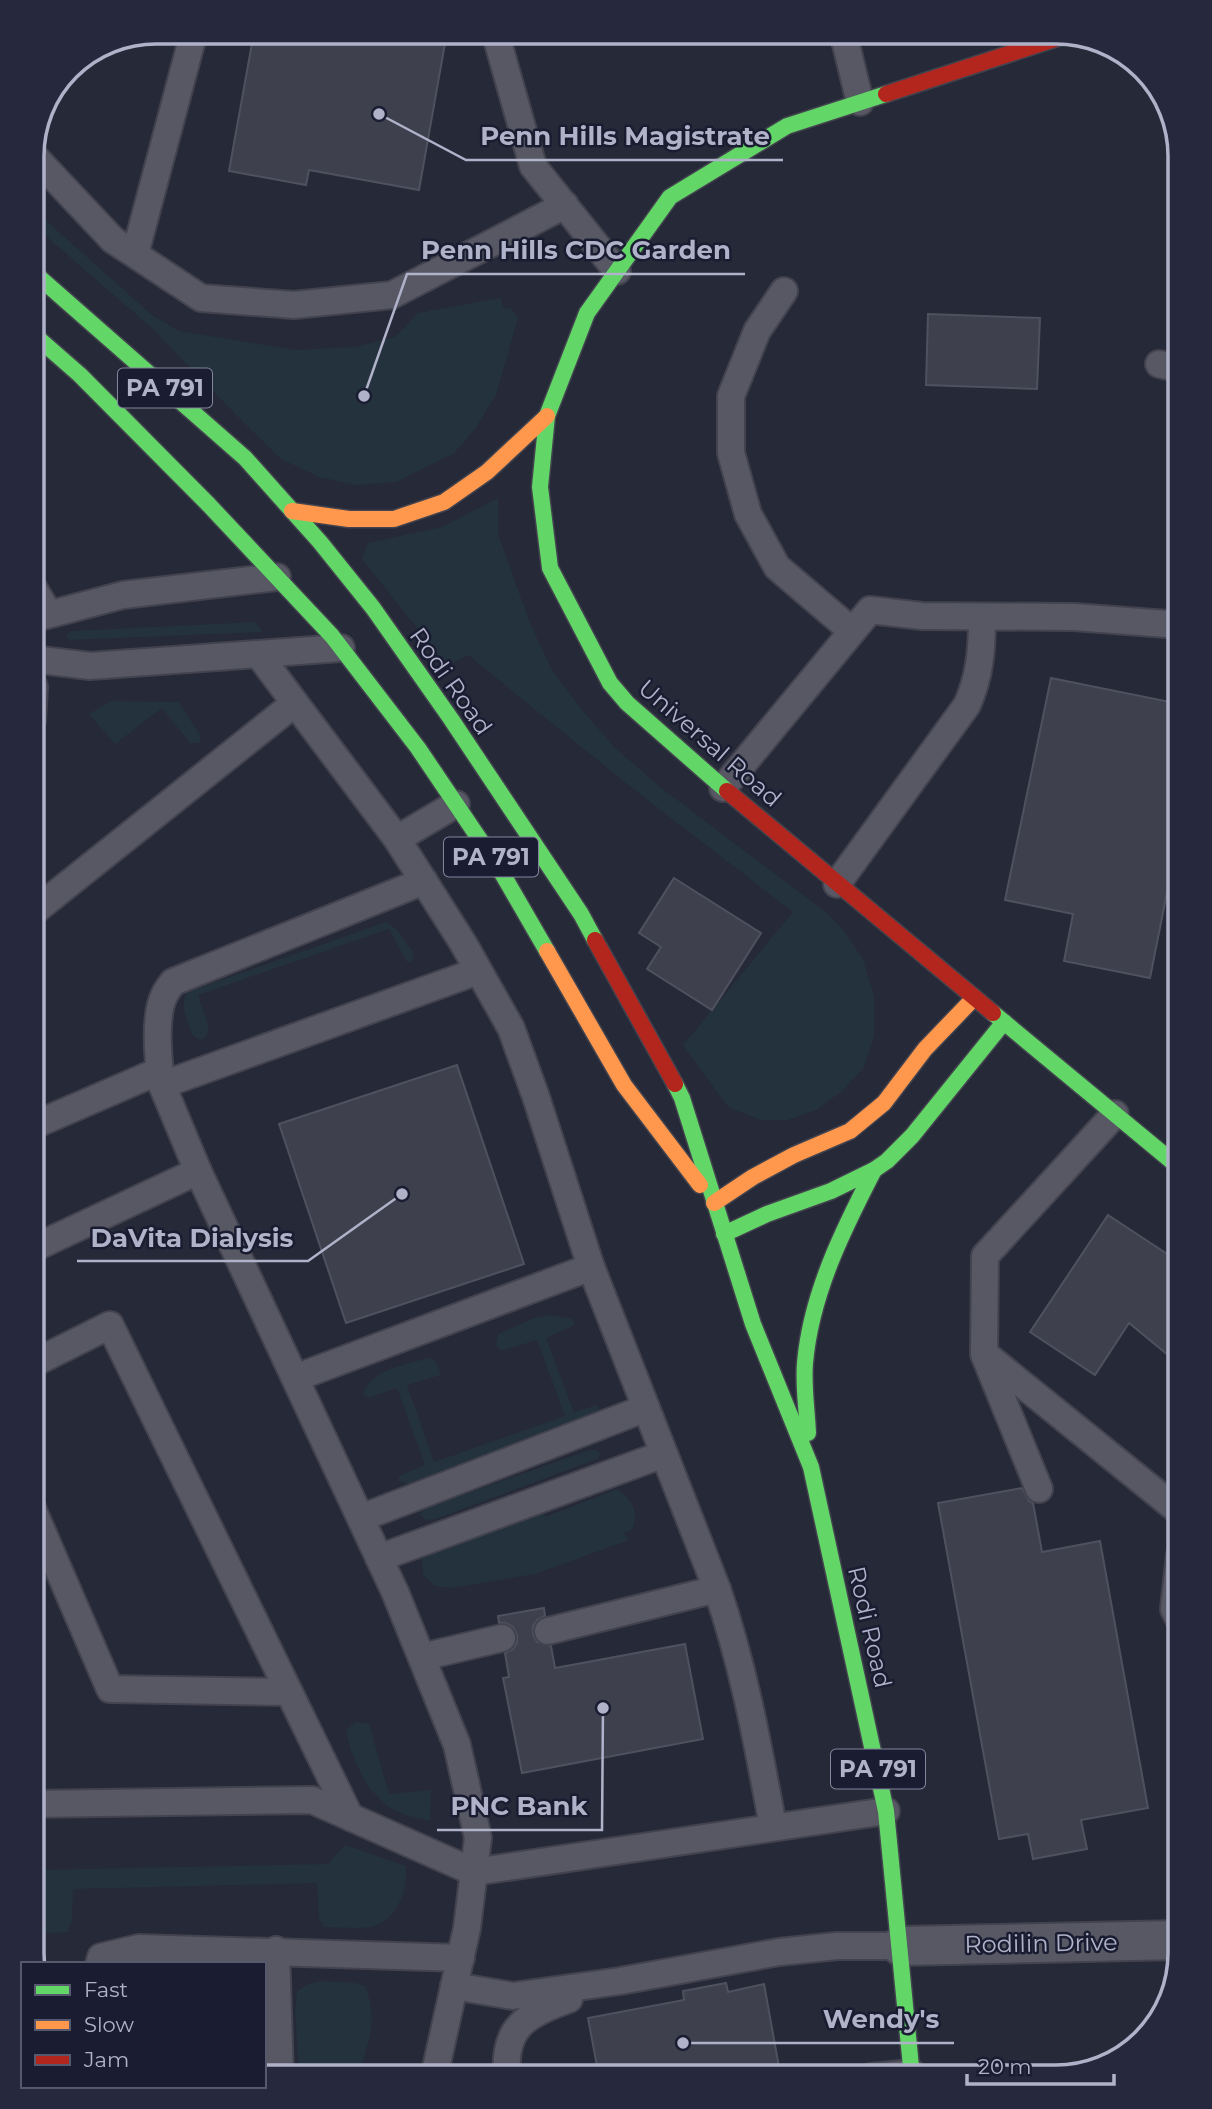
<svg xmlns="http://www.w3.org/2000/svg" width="1212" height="2109" viewBox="0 0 1212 2109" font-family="Montserrat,sans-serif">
  <rect width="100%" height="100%" fill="#262937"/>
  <g fill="#23323d">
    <path d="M 32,208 L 152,315 L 179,331 L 296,350 L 355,347 L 395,337 L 418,313 L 501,298 L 503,308 L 512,309 L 518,318 L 496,395 L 475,429 L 454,453 L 396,482 L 356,485 L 319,477 L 281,459 L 242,421 L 154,330 L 32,224 Z"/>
    <path d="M 498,498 L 498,534 L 530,623 L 552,670 L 583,711 L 615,748 L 659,786 L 827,913 L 844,931 L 863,959 L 874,996 L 874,1036 L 863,1069 L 841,1092 L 816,1110 L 788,1120 L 761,1120 L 728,1107 L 683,1045 L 793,912 L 627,784 L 468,655 L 447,666 L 362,559 L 368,543 L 442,527 Z"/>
    <path d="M 255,622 L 263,632 L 69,640 L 66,635 L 72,631 Z"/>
    <path d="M 111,701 L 179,702 L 201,737 L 199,743 L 190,743 L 162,708 L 115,744 L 89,714 Z"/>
    <path d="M 386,922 L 396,929 L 414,953 L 412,961 L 407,962 L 389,929 L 198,995 L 209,1028 L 207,1036 L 200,1040 L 193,1036 C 188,1022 179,1006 187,992 Z"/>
    <path d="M 551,1315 L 572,1319 L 575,1325 L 546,1338 L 574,1412 L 596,1405 L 599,1408 L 599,1414 L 412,1485 L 399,1481 L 399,1476 L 425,1465 L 397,1388 L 368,1398 L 363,1394 C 371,1369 405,1365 428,1358 L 435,1360 L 441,1375 L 407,1385 L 434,1462 L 565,1416 L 537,1340 L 504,1350 L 500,1350 L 496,1345 L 498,1334 L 534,1318 Z"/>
    <path d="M 589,1450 L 596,1450 L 601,1454 L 597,1459 L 436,1519 L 426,1520 L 420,1515 L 425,1508 Z"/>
    <path d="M 617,1489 C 632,1499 640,1512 632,1530 L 624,1533 L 629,1540 L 535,1574 L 452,1588 L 435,1586 L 423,1575 L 422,1559 L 430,1549 L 543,1510 L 545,1517 Z"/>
    <path d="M 356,1722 L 369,1724 L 389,1794 L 431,1790 L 430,1821 C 421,1818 411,1817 403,1814 C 370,1802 352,1762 346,1730 Z"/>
    <path d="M 345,1845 L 406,1866 C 408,1890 397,1922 370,1927 C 356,1929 340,1927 325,1927 L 319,1920 L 317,1883 L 73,1889 L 72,1921 L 68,1932 L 32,1934 L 32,1870 L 328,1864 Z"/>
    <path d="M 321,1981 L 355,1983 L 365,1986 C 379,2021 368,2042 358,2077 L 299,2077 L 295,2009 L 297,1991 L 308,1984 Z"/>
  </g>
  <g fill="#3e404d" stroke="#4f515f" stroke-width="2">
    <path d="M 254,32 L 312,32 L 359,40 L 361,32 L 447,32 L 419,190 L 309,170 L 306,185 L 229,171 Z"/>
    <path d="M 928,314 L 1040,318 L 1037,389 L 926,385 Z"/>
    <path d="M 1051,678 L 1180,704 L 1180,827 L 1150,978 L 1064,961 L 1073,914 L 1005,900 Z"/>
    <path d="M 674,878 L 761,933 L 712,1010 L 647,969 L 661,947 L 639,933 Z"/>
    <path d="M 457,1065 L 524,1264 L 346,1323 L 279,1124 Z"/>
    <path d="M 1108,1215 L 1178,1261 L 1180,1270 L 1180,1365 L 1129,1323 L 1095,1375 L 1030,1332 Z"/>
    <path d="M 1022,1488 L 1029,1501 L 1033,1503 L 1042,1552 L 1100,1541 L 1148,1808 L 1081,1820 L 1087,1849 L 1033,1859 L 1028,1834 L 999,1839 L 938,1503 Z"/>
    <path d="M 544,1608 L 545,1616 L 537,1620 L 533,1626 L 533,1634 L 537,1642 L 551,1646 L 555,1668 L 685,1644 L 703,1739 L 522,1773 L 503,1678 L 509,1677 L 505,1653 L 513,1649 L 517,1643 L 517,1635 L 513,1627 L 506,1623 L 499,1623 L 498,1616 Z"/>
    <path d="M 726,1983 L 728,1992 L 764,1984 L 779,2067 L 725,2077 L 599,2077 L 588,2018 L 684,2000 L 683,1991 Z"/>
  </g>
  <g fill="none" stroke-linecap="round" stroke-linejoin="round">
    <g stroke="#42434e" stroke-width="30">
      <g id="lane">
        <path d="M 495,32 L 533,166 L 617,271"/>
        <path d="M 843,32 L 860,102"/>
        <path d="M 32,154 L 113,240 L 201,298 L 294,305 L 392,295 L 565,205"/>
        <path d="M 135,254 L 194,32"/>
        <path d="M 784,291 L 757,331 L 731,396 L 731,453 L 748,514 L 777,567 L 852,631"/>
        <path d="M 1159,364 L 1180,369"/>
        <path d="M 32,586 L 49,614"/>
        <path d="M 32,619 L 123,595 L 277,577"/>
        <path d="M 259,655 L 397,839"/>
        <path d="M 32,659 L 90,666 L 341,648"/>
        <path d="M 32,720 L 34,687 L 32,683"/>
        <path d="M 723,788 L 870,610 L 922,616 L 1074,617 L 1180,625"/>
        <path d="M 837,884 L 967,705 C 980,676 982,649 982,618"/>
        <path d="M 32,913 L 295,703"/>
        <path d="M 162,1085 C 158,1063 154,1016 164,996 C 166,991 170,986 173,982 L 424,881"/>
        <path d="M 32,1126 L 159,1071"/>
        <path d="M 32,1249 L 198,1171"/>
        <path d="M 591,1267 L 717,1589"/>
        <path d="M 986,1355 L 1180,1512"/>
        <path d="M 32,1364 L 110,1325 L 350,1817"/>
        <path d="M 295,1378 L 591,1267 L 536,1097 L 511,1028 L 463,943 L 397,839 L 456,804"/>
        <path d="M 1039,1489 L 984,1354 L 985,1256 L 1115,1114"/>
        <path d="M 32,1508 L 110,1689 L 289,1692"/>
        <path d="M 361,1518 L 646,1408"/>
        <path d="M 379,1558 L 664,1454"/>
        <path d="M 1180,1621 L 1174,1609 L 1180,1555"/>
        <path d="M 548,1631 L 717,1589 C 744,1667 758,1746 773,1826"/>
        <path d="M 422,1657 L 502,1638"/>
        <path d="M 32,1804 L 312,1800 L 474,1872 L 886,1811"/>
        <path d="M 276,1950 L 280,2077"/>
        <path d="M 99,1964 L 101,1957 L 139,1948 L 461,1958"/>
        <path d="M 454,1986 L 513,1996 L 620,1981 L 779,1952 L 837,1946 L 901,1946"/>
        <path d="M 434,2077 L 467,1928 L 478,1838 L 457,1745 L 395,1592 L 198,1171 L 162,1085 L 478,971"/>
        <path d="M 507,2077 C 503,2026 526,2015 569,1999"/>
        <path d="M 871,2077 L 912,2073"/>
      </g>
    </g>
    <g stroke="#42434e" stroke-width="42">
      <path id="street" d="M 901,1946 L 1180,1940"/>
    </g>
    <g stroke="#42434e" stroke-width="19">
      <g id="fast">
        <path d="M 32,271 L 245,458 L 320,542 L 373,608 L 451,719 L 581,914 L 595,940"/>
        <path d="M 32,333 L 80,375 L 209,505 L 332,636 L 418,748 L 499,868 L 547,951"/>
        <path d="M 727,791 L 627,703 L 610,683 L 550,568 L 540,487 L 547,416 L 587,313 L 670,197 L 787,126 L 886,94"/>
        <path d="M 993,1013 L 1180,1168"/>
        <path d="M 675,1084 L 682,1098 L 753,1324 L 811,1467 L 886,1811 L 912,2077"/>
        <path d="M 724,1234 L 767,1214 L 831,1191 L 874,1170 L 887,1161 L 912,1136 L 1004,1022"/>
        <path d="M 808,1433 C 807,1410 803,1386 805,1363 C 811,1294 843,1230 874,1170"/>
      </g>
    </g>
    <g stroke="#42434e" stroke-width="19">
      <g id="slow">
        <path d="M 292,511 L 349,519 L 394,519 L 444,502 L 487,472 L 547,416"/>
        <path d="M 547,951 L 624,1085 L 700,1185"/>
        <path d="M 714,1203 L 753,1177 L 794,1155 L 850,1131 L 884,1103 L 925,1049 L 974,998"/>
      </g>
    </g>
    <g stroke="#42434e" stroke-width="19">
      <g id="jam">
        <path d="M 886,94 L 1070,34"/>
        <path d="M 727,791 L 993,1013"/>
        <path d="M 595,940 L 675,1084"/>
      </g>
    </g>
    <use href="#lane" stroke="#575864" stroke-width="26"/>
    <use href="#street" stroke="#575864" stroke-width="38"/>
    <use href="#fast" stroke="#63d668" stroke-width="16"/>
    <use href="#slow" stroke="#ff974d" stroke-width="16"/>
    <use href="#jam" stroke="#b3261e" stroke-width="16"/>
  </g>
  <g text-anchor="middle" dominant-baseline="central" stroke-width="5" stroke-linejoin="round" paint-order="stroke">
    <g fill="#1a1d32" stroke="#83859c" stroke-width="2">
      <rect x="118" y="368.5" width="94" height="39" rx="5"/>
      <rect x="444" y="837.5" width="94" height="39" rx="5"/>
      <rect x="831" y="1749.5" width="94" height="39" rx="5"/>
    </g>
    <g font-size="23" font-weight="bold" fill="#b0b2c9">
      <text x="165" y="388">PA 791</text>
      <text x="491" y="857">PA 791</text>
      <text x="878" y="1769">PA 791</text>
    </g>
    <g font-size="24" fill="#b0b2c9" stroke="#1a1d32">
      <text transform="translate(451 681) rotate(55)">Rodi Road</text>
      <text transform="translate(710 743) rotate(41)">Universal Road</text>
      <text transform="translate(870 1627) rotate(77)">Rodi Road</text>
      <text transform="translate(1041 1943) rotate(-1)">Rodilin Drive</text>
    </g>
  </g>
  <path d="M0 0H1212V2109H0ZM156 44H1056A112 112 0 0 1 1168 156V1953A112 112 0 0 1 1056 2065H156A112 112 0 0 1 44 1953V156A112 112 0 0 1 156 44Z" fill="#26293e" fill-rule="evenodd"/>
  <path fill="none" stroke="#b0b2c9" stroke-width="3.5" d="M156 44H1056A112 112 0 0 1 1168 156V1953A112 112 0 0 1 1056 2065H156A112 112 0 0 1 44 1953V156A112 112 0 0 1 156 44Z"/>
  <path fill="none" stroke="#b0b2c9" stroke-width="2.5" d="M379 114L466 160H783M364 396L407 274H745M402 1194L308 1261H77M603 1708L602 1830H437M683 2043L809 2043H954"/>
  <g fill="#b0b2c9" stroke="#1a1d32" stroke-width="2.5">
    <circle cx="379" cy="114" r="7"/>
    <circle cx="364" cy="396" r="7"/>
    <circle cx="402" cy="1194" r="7"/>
    <circle cx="603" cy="1708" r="7"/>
    <circle cx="683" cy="2043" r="7"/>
  </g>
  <g font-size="26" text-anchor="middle" font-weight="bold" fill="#b0b2c9" stroke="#1a1d32" stroke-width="5" stroke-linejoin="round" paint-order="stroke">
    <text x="625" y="145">Penn Hills Magistrate</text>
    <text x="576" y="259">Penn Hills CDC Garden</text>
    <text x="192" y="1247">DaVita Dialysis</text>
    <text x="519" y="1815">PNC Bank</text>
    <text x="881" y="2028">Wendy's</text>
  </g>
  <rect x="21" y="1962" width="245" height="126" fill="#1a1d32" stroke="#56596e" stroke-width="2"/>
  <rect x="35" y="1985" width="35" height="10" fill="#63d668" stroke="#56596e" stroke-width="2"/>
  <text x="84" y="1997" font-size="21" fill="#b0b2c9">Fast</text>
  <rect x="35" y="2020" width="35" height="10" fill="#ff974d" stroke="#56596e" stroke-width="2"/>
  <text x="84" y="2032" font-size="21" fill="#b0b2c9">Slow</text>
  <rect x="35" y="2055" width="35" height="10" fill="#b3261e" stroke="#56596e" stroke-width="2"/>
  <text x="84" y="2067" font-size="21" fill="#b0b2c9">Jam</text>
  <path d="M967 2074v10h147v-10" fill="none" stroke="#b0b2c9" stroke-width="3.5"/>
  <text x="978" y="2074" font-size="21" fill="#b0b2c9" stroke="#1a1d32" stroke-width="5" paint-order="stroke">20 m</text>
</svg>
